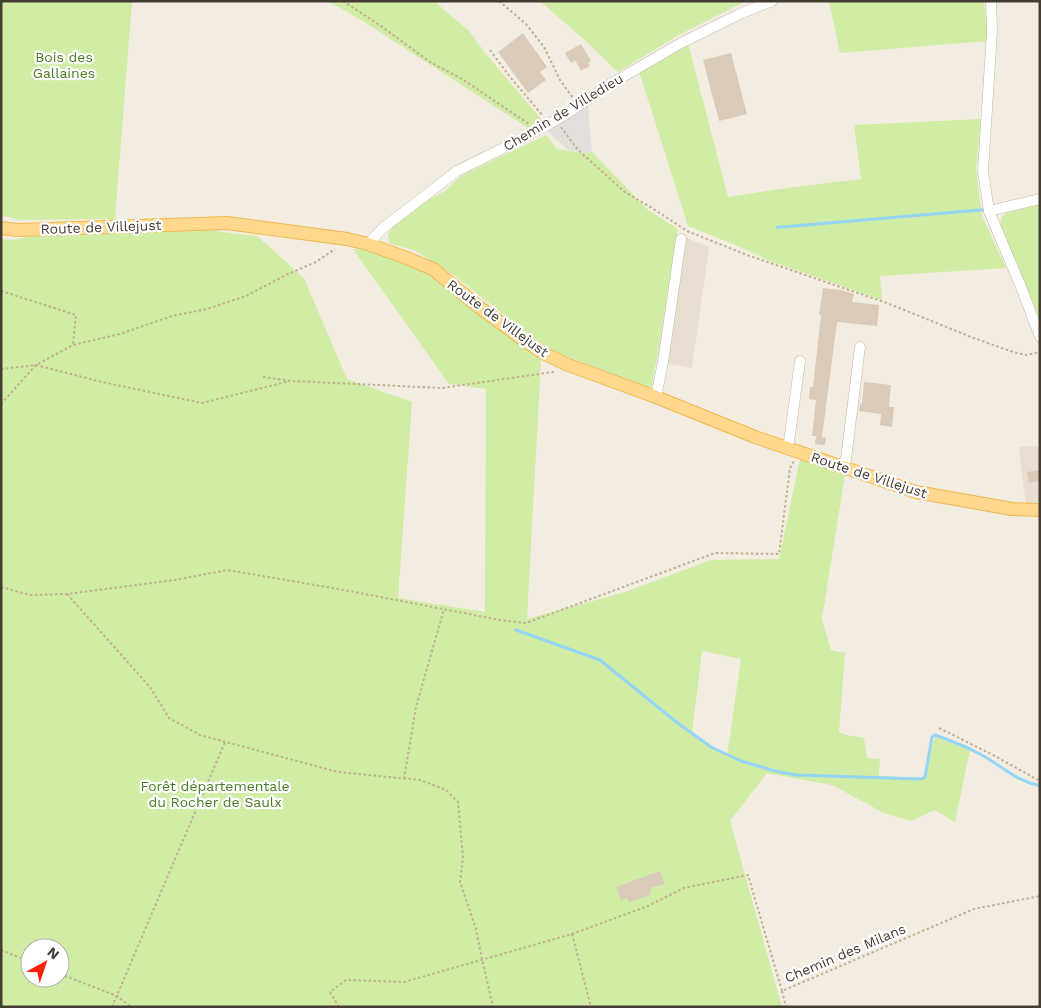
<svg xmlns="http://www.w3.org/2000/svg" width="1041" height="1008" viewBox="0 0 1041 1008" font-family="'Work Sans',sans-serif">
  <rect width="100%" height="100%" fill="#f3ede1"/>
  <g fill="#e7decf">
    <path d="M 677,234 L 709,247 L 692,368 L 656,362 Z"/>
    <path d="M 1040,446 L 1040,504 L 1026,505 L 1019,447 Z"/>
  </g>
  <g fill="#d0eca5" fill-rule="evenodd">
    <path d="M 1,1 L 132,1 L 115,219 L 257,236 L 304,278 L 347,379 L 412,402 L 398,598 L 485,612 L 486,389 L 449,384 L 353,249 L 380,252 L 430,274 L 508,336 L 541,360 L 527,619 L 625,592 L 711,560 L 779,559 L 800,459 L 845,474 L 822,619 L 831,650 L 845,653 L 839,732 L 846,735 L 864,738 L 867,758 L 880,759 L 879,776 L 923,778 L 935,737 L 970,750 L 955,822 L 935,810 L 911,821 L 884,813 L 832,785 L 767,773 L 730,821 L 782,1007 L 1,1007 L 1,239 L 13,240 L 111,219 L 19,220 L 1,215 ZM 702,651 L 741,659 L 727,756 L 692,733 ZM 30,948 L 60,948 L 60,978 L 30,978 Z"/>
    <path d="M 328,1 L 434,1 L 470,32 L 486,54 L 541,119 L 528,128 L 361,20 Z"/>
    <path d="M 540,1 L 746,1 L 677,36 L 618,72 L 587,42 Z"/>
    <path d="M 829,1 L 984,1 L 988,41 L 840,53 Z"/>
    <path d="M 688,43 L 728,197 L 787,188 L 861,179 L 854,125 L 981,119 L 976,169 L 982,216 L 1006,268 L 880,276 L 882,300 L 770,261 L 740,247 L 688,226 L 639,71 Z"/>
    <path d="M 546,135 L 557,149 L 582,153 L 592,152 L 647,209 L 678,229 L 652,386 L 647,388 L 551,350 L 526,332 L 455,276 L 416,251 L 389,243 L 388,235 L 394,224 L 428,200 L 445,191 L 461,176 Z"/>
    <path d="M 1040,204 L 1040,321 L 1019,268 L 1000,228 L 1001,219 L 1006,213 Z"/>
  </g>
  <path fill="#e2dfdb" d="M 588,106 L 592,152 L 582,153 L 568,150 L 545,129 Z"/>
  <path fill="#95d5f8" d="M 986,208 L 986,211 L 776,229 L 776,226 Z"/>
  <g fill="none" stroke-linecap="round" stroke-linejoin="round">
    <path stroke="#95d5f8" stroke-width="3" d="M 516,630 L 600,660 L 675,721 L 711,747 L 741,761 L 775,771 L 796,775 L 921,779 L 925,777 L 932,737 L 935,735 C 949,740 965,746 978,753 C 1000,764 1015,781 1040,786"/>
  </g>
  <g fill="#d9cab9">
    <path d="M 523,33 L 547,67 L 540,72 L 546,80 L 528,93 L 498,52 Z"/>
    <path d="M 581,44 L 591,61 L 588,63 L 590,66 L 581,71 L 575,60 L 571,63 L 565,53 Z"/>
    <path d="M 731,53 L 747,114 L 719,121 L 703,60 Z"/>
    <path d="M 823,288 L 841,290 L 854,294 L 852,302 L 879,305 L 877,326 L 837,322 L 822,437 L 826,438 L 825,445 L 815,444 L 816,436 L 812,436 L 816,400 L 809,399 L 810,387 L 813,387 L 821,315 L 819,315 Z"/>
    <path d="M 864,382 L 891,385 L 889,407 L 894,407 L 892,427 L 880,425 L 881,414 L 859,411 L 860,403 L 862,404 Z"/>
    <path d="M 1040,470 L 1040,481 L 1029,483 L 1027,472 Z"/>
    <path d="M 660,871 L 665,884 L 650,888 L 651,891 L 648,892 L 650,895 L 629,902 L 627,898 L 621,900 L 616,887 Z"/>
  </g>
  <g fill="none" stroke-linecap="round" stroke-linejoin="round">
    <g stroke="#c2b7a6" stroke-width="11">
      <g id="minor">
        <path d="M 991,1 L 992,31 L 983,171 L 989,211 L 1021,287 L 1040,337"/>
        <path d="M 989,211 L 1040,199"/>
        <path d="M 368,244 L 383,228 L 457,171 L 512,144 L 549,124 L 568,113 L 607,86 L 681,43 L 742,13 L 772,1"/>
        <path d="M 656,397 L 663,362 L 681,239"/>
        <path d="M 788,449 L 800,361"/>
        <path d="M 845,467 L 860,347"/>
      </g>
    </g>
    <g stroke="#f0b852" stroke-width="14">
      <path id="major" d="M 1,228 L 17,230 L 227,223 L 347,239 L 368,244 L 404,257 L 433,269 L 479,307 L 528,343 L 543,353 L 566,364 L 656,397 L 755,437 L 916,492 L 1012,509 L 1040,510"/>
    </g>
    <g stroke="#c2af93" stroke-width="2" stroke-dasharray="2.5 2.5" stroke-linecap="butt">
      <path d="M 343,1 L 381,26 L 430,62 L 462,79 L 529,124"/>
      <path d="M 499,1 L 526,24 L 544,47 L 560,80 L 573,98"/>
      <path d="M 490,50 L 510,77 L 543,116"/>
      <path d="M 561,127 L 578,150 L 626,193 L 649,206 L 687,231 L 747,255 L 887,303 L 971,337 L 1013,352 L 1026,355 L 1040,352"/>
      <path d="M 1,291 L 76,315 L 73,344"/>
      <path d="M 1,369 L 36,365 L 102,382 L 202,403 L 290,381"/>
      <path d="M 263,377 L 292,381 L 442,388 L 553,372 L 555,370"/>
      <path d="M 1,404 L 36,365 L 73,345 L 120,334 L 172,316 L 207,309 L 246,296 L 288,274 L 316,262 L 335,249"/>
      <path d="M 1,587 L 30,595 L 67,594 L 175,580 L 227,570 L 339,589 L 500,620 L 526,623 L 715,553 L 779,554 L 790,468 L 794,461"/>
      <path d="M 67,594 L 150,687 L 169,718 L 200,735 L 338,772 L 420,780 L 446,790 L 458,802 L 463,858 L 460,882 L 476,929 L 482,959 L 493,1007"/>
      <path d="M 939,728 L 993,755 L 1040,781"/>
      <path d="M 404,779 L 416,707 L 444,609"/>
      <path d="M 572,934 L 591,1007"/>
      <path d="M 1,950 L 30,962"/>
      <path d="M 60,974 L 117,996 L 131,1007"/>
      <path d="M 782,991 L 786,1007"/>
      <path d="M 112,1007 L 225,742"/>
      <path d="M 339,1007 L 330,992 L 346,980 L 404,982 L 572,934 L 648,906 L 684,888 L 748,875 L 782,991 L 974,909 L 1040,896"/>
    </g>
    <use href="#minor" stroke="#fff" stroke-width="10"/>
    <use href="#major" stroke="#ffd88e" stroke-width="12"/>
  </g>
  <g text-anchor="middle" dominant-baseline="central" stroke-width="4.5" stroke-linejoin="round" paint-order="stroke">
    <g font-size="14" fill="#487c20" stroke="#fff">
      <text x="64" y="57">Bois des<tspan x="64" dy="16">Gallaines</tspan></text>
      <text x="215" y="786">Forêt départementale<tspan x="215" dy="16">du Rocher de Saulx</tspan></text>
    </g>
    <g font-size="14" fill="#453c32" stroke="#fff">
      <text transform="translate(563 112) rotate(-31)">Chemin de Villedieu</text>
      <text transform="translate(101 227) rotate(-2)">Route de Villejust</text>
      <text transform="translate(498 318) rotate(36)">Route de Villejust</text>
      <text transform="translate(869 475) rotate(18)">Route de Villejust</text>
      <text transform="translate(845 953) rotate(-23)">Chemin des Milans</text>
    </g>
  </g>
  <rect width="1041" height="1008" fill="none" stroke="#453c32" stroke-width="5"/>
  <g transform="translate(45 963) rotate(40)"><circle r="24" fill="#ffffff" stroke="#b5b1ad"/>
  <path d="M0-4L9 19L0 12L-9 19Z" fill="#ff230c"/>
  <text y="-8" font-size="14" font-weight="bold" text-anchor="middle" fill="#453c32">N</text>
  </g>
</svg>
